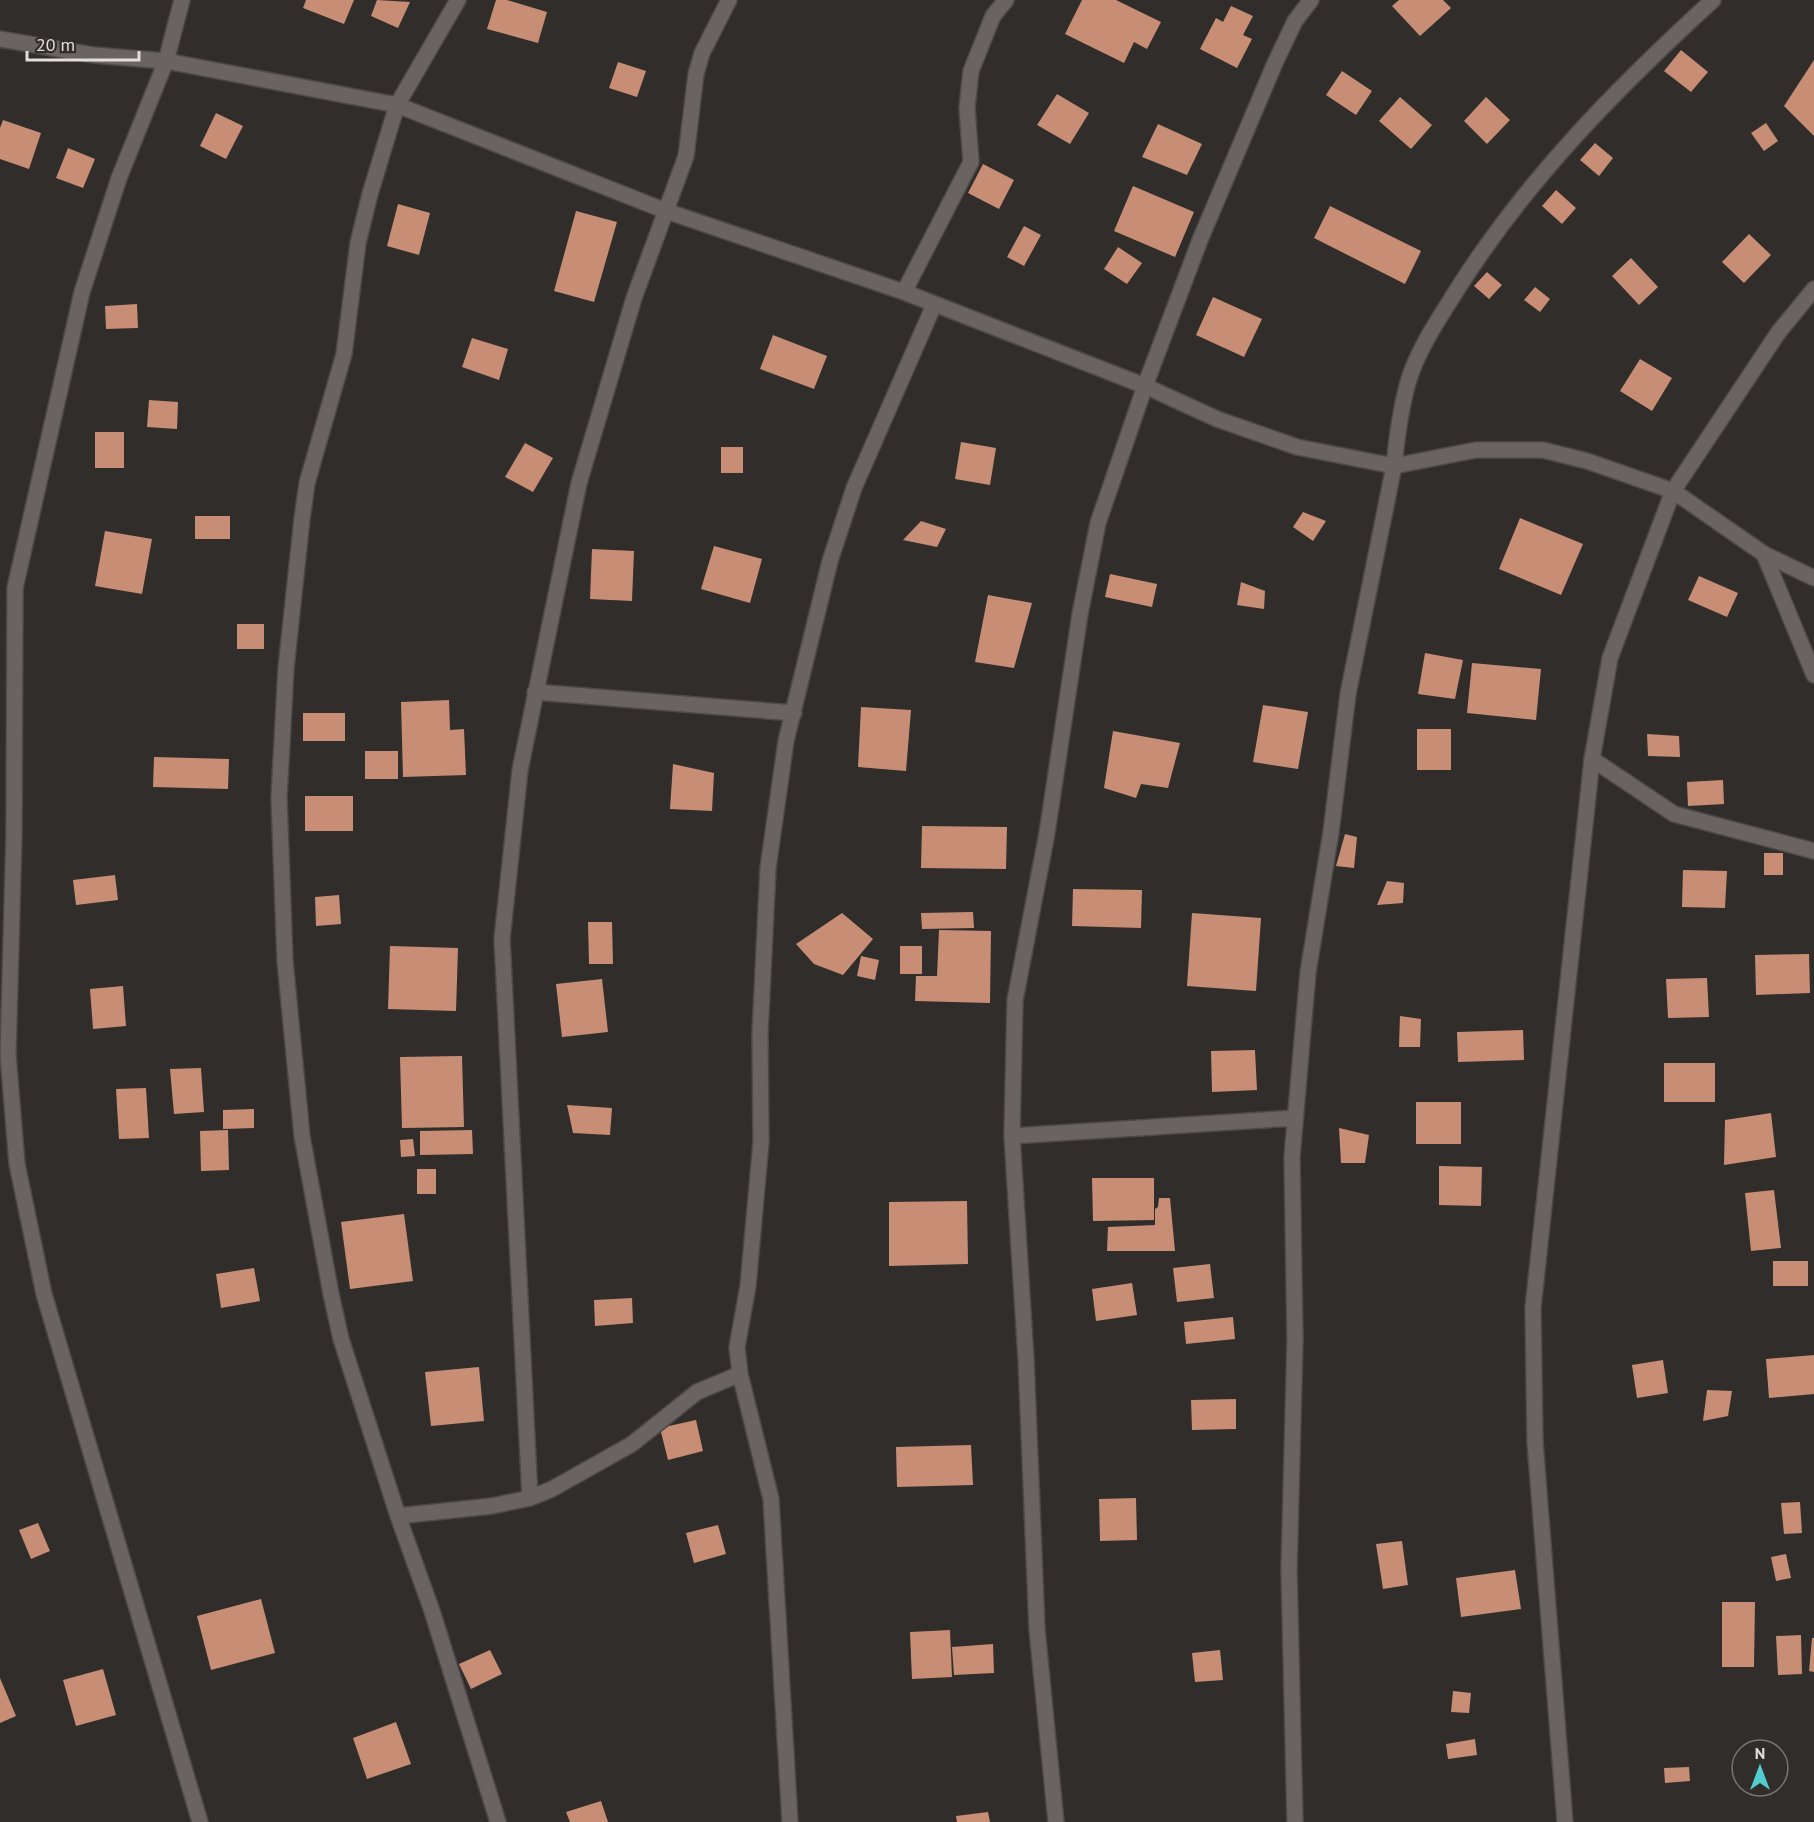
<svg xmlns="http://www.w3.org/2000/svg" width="1814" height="1822" viewBox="0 0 1814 1822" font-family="'PT Sans',sans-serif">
  <rect width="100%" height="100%" fill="#312d2a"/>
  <g fill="#c78e75">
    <path d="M 306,0 L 354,0 L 344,24 L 303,8 Z"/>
    <path d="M 377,0 L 410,2 L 398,28 L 371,16 Z"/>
    <path d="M 496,0 L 507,0 L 547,12 L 538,43 L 487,29 Z"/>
    <path d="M 1082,0 L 1116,0 L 1161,22 L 1147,49 L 1134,42 L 1124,63 L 1065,34 Z"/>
    <path d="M 1399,0 L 1443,0 L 1451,8 L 1420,36 L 1392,6 Z"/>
    <path d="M 1231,6 L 1253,16 L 1243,35 L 1252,39 L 1237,68 L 1200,49 L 1216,18 L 1223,22 Z"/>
    <path d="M 1681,50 L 1708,72 L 1691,92 L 1664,71 Z"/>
    <path d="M 1814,60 L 1814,136 L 1784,106 Z"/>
    <path d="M 618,62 L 646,71 L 637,97 L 609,88 Z"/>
    <path d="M 1342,71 L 1372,91 L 1356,115 L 1326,95 Z"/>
    <path d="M 1057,94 L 1089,113 L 1070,144 L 1037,125 Z"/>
    <path d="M 1400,97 L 1432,125 L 1411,149 L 1379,121 Z"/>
    <path d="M 1486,97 L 1510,120 L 1487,144 L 1464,121 Z"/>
    <path d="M 216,113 L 243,126 L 226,159 L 200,146 Z"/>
    <path d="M 3,120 L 41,133 L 29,169 L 0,159 L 0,128 Z"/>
    <path d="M 1766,123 L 1778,141 L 1764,151 L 1751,133 Z"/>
    <path d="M 1158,124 L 1202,144 L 1187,175 L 1142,157 Z"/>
    <path d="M 1595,143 L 1613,158 L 1599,176 L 1580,160 Z"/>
    <path d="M 68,148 L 95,159 L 83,188 L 56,178 Z"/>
    <path d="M 983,164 L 1014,180 L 999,209 L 968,193 Z"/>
    <path d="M 1133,186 L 1194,212 L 1175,257 L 1114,231 Z"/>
    <path d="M 1556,190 L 1576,208 L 1562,224 L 1542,206 Z"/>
    <path d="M 398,204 L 430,213 L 419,255 L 387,246 Z"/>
    <path d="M 1330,206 L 1421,251 L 1405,284 L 1314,238 Z"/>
    <path d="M 576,211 L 617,222 L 594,302 L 554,291 Z"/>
    <path d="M 1024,226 L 1041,235 L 1024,266 L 1007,257 Z"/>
    <path d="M 1749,234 L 1771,255 L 1744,283 L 1722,262 Z"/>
    <path d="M 1118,247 L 1142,263 L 1127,284 L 1104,269 Z"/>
    <path d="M 1631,258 L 1658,287 L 1639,305 L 1612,276 Z"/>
    <path d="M 1487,272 L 1502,285 L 1489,299 L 1474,286 Z"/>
    <path d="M 1535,287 L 1550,299 L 1540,312 L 1524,300 Z"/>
    <path d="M 1213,297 L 1262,319 L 1244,357 L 1196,335 Z"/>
    <path d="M 137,304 L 138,328 L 106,329 L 105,306 Z"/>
    <path d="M 773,335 L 827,356 L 814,389 L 760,369 Z"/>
    <path d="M 472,338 L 508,349 L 499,380 L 462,367 Z"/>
    <path d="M 1640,359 L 1672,378 L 1652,411 L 1620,391 Z"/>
    <path d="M 149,400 L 178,402 L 177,429 L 147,427 Z"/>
    <rect x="95" y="432" width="29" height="36"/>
    <path d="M 961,442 L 996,448 L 990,485 L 955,479 Z"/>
    <path d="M 525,443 L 553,458 L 533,492 L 505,477 Z"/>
    <rect x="721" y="447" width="22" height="26"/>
    <path d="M 1303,512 L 1326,521 L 1313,541 L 1293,527 Z"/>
    <rect x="195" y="516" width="35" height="23"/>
    <path d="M 1520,518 L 1583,544 L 1561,595 L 1499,569 Z"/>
    <path d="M 921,521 L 946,529 L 937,547 L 903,540 Z"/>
    <path d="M 105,531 L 152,539 L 142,594 L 95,586 Z"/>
    <path d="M 714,546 L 762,559 L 750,603 L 701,589 Z"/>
    <path d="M 592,549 L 634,551 L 632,601 L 590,599 Z"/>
    <path d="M 1110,574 L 1157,584 L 1152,607 L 1105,597 Z"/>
    <path d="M 1699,576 L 1738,593 L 1727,617 L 1688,600 Z"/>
    <path d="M 1241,582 L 1265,591 L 1264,609 L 1237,605 Z"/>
    <path d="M 988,595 L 1032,603 L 1014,668 L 975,662 Z"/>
    <rect x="237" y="624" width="27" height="25"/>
    <path d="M 1425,653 L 1463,660 L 1455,699 L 1418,694 Z"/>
    <path d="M 1472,663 L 1541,669 L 1536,720 L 1467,713 Z"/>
    <path d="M 449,700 L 450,730 L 464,729 L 466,775 L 403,777 L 401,702 Z"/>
    <path d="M 1263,705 L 1308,712 L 1298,769 L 1253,762 Z"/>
    <path d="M 861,707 L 911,710 L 906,771 L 858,767 Z"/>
    <rect x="303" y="713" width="42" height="28"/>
    <rect x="1417" y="729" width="34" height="41"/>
    <path d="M 1113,731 L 1180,743 L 1168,788 L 1141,784 L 1136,798 L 1104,788 Z"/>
    <path d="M 1647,734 L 1679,736 L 1680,757 L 1648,756 Z"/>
    <rect x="365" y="751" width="33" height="28"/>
    <path d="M 154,757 L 229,759 L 228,789 L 153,787 Z"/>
    <path d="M 673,764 L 714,773 L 712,811 L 670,809 Z"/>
    <path d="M 1723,780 L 1724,804 L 1688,806 L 1687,782 Z"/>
    <rect x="305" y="796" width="48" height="35"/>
    <path d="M 922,826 L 1007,827 L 1006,869 L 921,868 Z"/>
    <path d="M 1345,834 L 1357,837 L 1354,868 L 1336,866 Z"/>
    <rect x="1764" y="853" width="19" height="22"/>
    <path d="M 1683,870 L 1727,871 L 1725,908 L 1682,907 Z"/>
    <path d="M 115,875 L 118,900 L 76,905 L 73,880 Z"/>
    <path d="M 1387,881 L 1404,883 L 1403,903 L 1377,905 Z"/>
    <path d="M 1073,889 L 1142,890 L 1141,928 L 1072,926 Z"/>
    <path d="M 339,895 L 341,924 L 316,926 L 315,897 Z"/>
    <path d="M 973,912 L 974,928 L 922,929 L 921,913 Z"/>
    <path d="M 842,913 L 873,939 L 843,975 L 814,964 L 796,944 Z"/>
    <path d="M 1192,913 L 1261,918 L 1256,991 L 1187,986 Z"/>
    <path d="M 588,922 L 612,922 L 613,964 L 589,964 Z"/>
    <path d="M 939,930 L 991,931 L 990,1003 L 915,1001 L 916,976 L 937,976 Z"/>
    <path d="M 390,946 L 458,948 L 456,1011 L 388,1009 Z"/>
    <rect x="900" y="946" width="22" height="28"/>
    <path d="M 1809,954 L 1810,993 L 1756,995 L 1755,955 Z"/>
    <path d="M 861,956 L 879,960 L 875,980 L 857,976 Z"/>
    <path d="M 1707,978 L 1709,1017 L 1668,1018 L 1666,979 Z"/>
    <path d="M 602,979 L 608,1032 L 562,1037 L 556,984 Z"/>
    <path d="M 123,986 L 126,1026 L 93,1029 L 90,989 Z"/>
    <path d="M 1400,1016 L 1421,1019 L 1420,1047 L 1399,1047 Z"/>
    <path d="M 1523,1030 L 1524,1060 L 1458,1062 L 1457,1032 Z"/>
    <path d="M 1255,1050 L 1257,1090 L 1212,1092 L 1211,1051 Z"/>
    <path d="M 462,1056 L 464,1127 L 402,1128 L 400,1057 Z"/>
    <rect x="1664" y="1063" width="51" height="39"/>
    <path d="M 201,1068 L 204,1112 L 174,1114 L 170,1069 Z"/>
    <path d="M 146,1088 L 149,1138 L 119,1139 L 116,1089 Z"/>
    <rect x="1416" y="1102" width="45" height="42"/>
    <path d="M 567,1105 L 612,1108 L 610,1135 L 573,1133 Z"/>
    <path d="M 254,1109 L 254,1128 L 223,1129 L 223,1110 Z"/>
    <path d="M 1771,1113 L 1776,1157 L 1724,1165 L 1725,1120 Z"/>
    <path d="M 1339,1128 L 1369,1135 L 1365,1163 L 1341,1163 Z"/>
    <path d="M 228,1130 L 229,1170 L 201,1171 L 200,1131 Z"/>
    <path d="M 472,1130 L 473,1154 L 420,1155 L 420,1131 Z"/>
    <path d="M 413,1139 L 415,1156 L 401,1157 L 400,1140 Z"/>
    <path d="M 1439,1166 L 1482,1167 L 1481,1206 L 1439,1205 Z"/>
    <rect x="417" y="1169" width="19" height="25"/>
    <path d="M 1092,1178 L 1154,1178 L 1154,1220 L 1093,1221 Z"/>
    <path d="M 1774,1190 L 1781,1248 L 1751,1251 L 1745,1193 Z"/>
    <path d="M 1159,1198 L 1170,1198 L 1175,1251 L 1107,1251 L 1108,1227 L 1155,1225 L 1155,1209 L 1158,1207 Z"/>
    <path d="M 967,1201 L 968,1264 L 889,1266 L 889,1202 Z"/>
    <path d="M 404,1214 L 413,1281 L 350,1289 L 341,1222 Z"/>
    <rect x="1773" y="1261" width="35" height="25"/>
    <path d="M 1210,1264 L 1214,1298 L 1177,1302 L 1173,1268 Z"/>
    <path d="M 254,1268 L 260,1301 L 221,1308 L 216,1274 Z"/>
    <path d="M 1132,1283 L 1137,1315 L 1096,1321 L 1092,1289 Z"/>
    <path d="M 632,1298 L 633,1323 L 595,1326 L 594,1300 Z"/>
    <path d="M 1233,1317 L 1235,1339 L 1186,1344 L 1184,1322 Z"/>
    <path d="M 1814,1355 L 1814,1394 L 1769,1398 L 1766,1359 Z"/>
    <path d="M 1663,1360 L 1668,1393 L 1637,1398 L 1632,1365 Z"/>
    <path d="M 479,1367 L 484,1421 L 431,1426 L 425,1372 Z"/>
    <path d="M 1707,1390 L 1732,1391 L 1728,1416 L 1703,1421 Z"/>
    <path d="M 1236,1399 L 1236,1429 L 1192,1430 L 1191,1400 Z"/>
    <path d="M 696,1420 L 703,1451 L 668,1460 L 660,1428 Z"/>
    <path d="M 971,1445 L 973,1485 L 897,1487 L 896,1447 Z"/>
    <path d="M 1136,1498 L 1137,1540 L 1100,1541 L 1099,1499 Z"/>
    <path d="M 1800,1502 L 1802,1533 L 1784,1534 L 1781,1503 Z"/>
    <path d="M 38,1523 L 50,1551 L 31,1559 L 19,1530 Z"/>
    <path d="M 718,1525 L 726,1554 L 694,1563 L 686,1533 Z"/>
    <path d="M 1402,1541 L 1408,1585 L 1383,1589 L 1376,1544 Z"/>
    <path d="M 1786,1554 L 1791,1578 L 1776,1581 L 1771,1557 Z"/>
    <path d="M 1515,1570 L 1521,1609 L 1461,1617 L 1456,1578 Z"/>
    <path d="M 261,1599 L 275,1653 L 211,1670 L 197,1616 Z"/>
    <path d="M 1722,1602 L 1755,1602 L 1754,1667 L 1722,1667 Z"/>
    <path d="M 950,1630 L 952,1677 L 912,1679 L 910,1632 Z"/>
    <path d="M 1801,1635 L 1802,1674 L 1778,1675 L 1776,1636 Z"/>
    <path d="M 1812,1638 L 1814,1638 L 1814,1672 L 1809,1671 Z"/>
    <path d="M 993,1644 L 994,1673 L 954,1675 L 952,1647 Z"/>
    <path d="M 490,1650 L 502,1674 L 471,1689 L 459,1664 Z"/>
    <path d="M 1220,1650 L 1223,1680 L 1195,1682 L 1192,1653 Z"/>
    <path d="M 103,1669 L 116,1715 L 76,1726 L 63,1680 Z"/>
    <path d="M 0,1678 L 16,1716 L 0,1723 Z"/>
    <path d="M 1453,1691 L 1471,1693 L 1469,1713 L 1451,1712 Z"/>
    <path d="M 396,1722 L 411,1764 L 367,1779 L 353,1738 Z"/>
    <path d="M 1475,1739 L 1477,1755 L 1448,1759 L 1446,1744 Z"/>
    <path d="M 1689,1767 L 1690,1781 L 1665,1783 L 1664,1768 Z"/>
    <path d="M 601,1801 L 608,1822 L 570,1822 L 566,1812 Z"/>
    <path d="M 988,1812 L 990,1822 L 957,1822 L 956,1816 Z"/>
  </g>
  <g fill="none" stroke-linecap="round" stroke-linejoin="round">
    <g stroke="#4d4948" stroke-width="18">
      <g id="minor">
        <path d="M 182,0 L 166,61 L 119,178 L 82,292 L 15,588 L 14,834 L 8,1055 L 17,1164 L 44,1294 L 200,1822"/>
        <path d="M 458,0 L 397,105 L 370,194 L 358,243 L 344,354 L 307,483 L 302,519 L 286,668 L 279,798 L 285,961 L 302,1136 L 331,1294 L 341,1339 L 398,1516 L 432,1611 L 498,1822"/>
        <path d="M 0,39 L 93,55 L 166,61 L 397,105 L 666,211 L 904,292 L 1145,386 L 1217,419 L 1297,447 L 1394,466 L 1476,450 L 1543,450 L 1587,461 L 1673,491 L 1764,554 L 1814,578"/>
        <path d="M 904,292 L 971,162 L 967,108 L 971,71 L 993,16 L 1006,0"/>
        <path d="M 1764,554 L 1814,675"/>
        <path d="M 535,692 L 794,713"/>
        <path d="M 1592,759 L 1674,814 L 1814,851"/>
        <path d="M 1012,1136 L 1295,1118"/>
        <path d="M 530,1498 L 502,939 L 520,770 L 579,483 L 634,298 L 686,156 L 696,74 L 702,53 L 729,0"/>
        <path d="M 398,1516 L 492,1506 L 530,1498 L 552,1489 L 632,1444 L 697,1392 L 740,1374"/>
        <path d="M 790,1822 L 771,1499 L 740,1374 L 737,1347 L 748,1286 L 761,1142 L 760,1034 L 768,868 L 786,741 L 830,561 L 854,488 L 934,305"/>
        <path d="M 1056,1822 L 1037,1629 L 1026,1359 L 1012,1136 L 1015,1000 L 1047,833 L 1080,614 L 1098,523 L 1145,386 L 1200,240 L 1275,63 L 1295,21 L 1311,0"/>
        <path d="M 1295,1822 L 1289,1570 L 1295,1340 L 1292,1157 L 1308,972 L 1331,832 L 1348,694 L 1394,466 C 1397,435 1401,402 1411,373 C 1423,341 1442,314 1460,285 C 1530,176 1618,87 1713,0"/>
        <path d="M 1565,1822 L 1535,1442 L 1533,1308 L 1592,759 L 1610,658 L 1673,491 L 1778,333 L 1814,289"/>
      </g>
    </g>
    <use href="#minor" stroke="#696361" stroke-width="15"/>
  </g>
  <g transform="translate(1760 1768)"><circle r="28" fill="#312d2a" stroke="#787472" stroke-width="1.5"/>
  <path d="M0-4.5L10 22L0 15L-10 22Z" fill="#52cdcd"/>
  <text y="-9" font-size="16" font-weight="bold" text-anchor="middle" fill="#e2dedd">N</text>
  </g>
  <path d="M27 51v9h112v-9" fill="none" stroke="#e2dedd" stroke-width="3"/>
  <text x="36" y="51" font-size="18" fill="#e2dedd" stroke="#312d2a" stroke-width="4.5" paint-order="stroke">20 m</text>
</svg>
